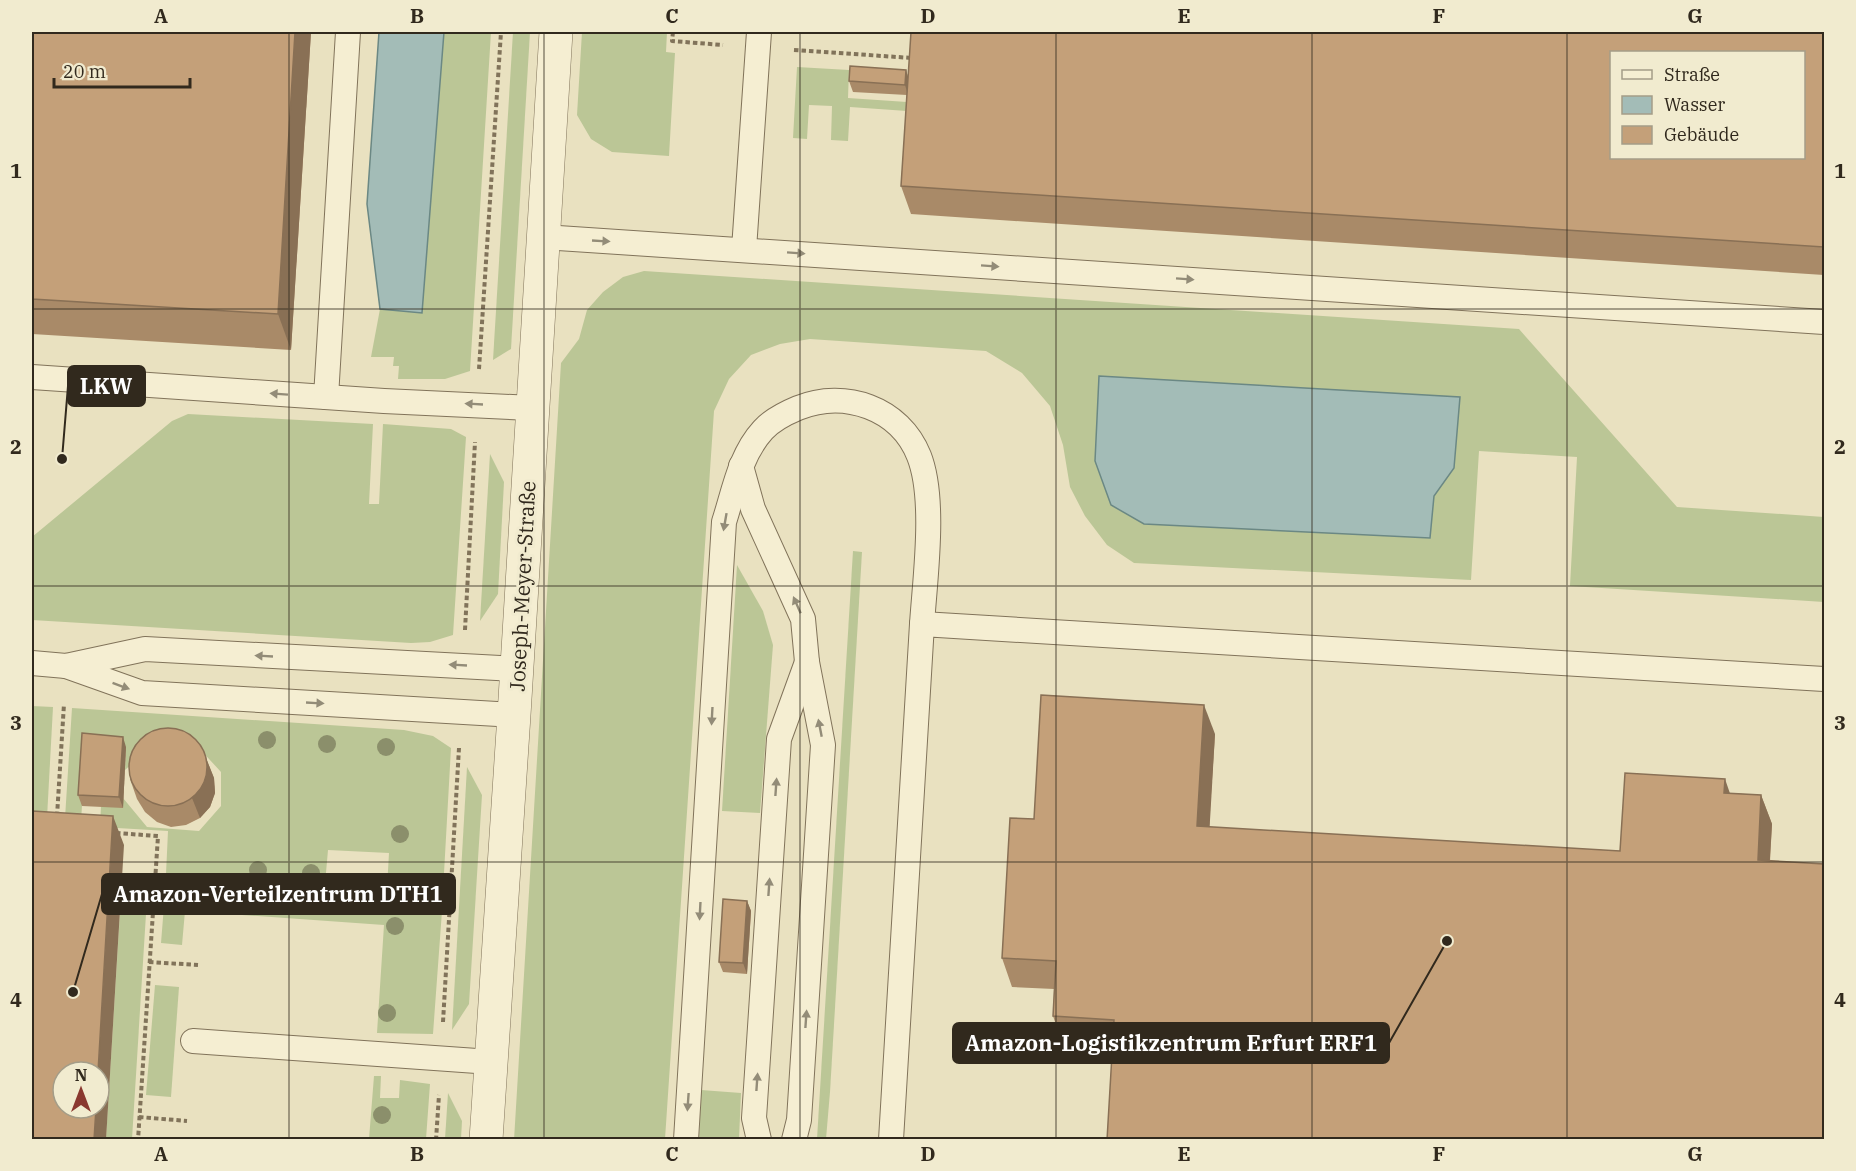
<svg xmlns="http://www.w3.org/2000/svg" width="1856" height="1171" viewBox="0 0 1856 1171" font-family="'IBM Plex Serif',serif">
  <rect width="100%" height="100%" fill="#e9e1c0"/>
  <g fill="#bbc696">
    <path d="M 379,32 L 491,32 L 470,371 L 445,379 L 398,379 L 399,366 L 393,366 L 394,357 L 371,357 L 380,309 L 367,204 Z"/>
    <path d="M 513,32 L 530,32 L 511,349 L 493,360 Z"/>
    <path d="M 582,32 L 667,32 L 666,52 L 675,53 L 669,156 L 612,152 L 591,139 L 577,115 Z"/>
    <path d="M 797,67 L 849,70 L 848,98 L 907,102 L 907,111 L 850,107 L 848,141 L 831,140 L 832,106 L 809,105 L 807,139 L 793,138 Z"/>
    <path d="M 644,271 L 1519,329 L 1677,507 L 1824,517 L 1824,602 L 1570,586 L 1577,457 L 1479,451 L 1471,580 L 1134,563 L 1107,545 L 1085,516 L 1070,487 L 1063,445 L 1050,406 L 1022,373 L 986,351 L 810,339 L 780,344 L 751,355 L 729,379 L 714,411 L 665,1139 L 514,1140 L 561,363 L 579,339 L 587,310 L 603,292 L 623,277 Z"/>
    <path d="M 188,414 L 373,424 L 369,504 L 379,504 L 383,424 L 451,429 L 466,437 L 453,635 L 430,642 L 411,643 L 32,620 L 32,537 L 172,421 Z"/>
    <path d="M 490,454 L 504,482 L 498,594 L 480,621 Z"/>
    <path d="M 853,551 L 862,552 L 830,1092 L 826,1139 L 817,1139 Z"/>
    <path d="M 737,565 L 763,611 L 773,645 L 760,813 L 722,811 Z"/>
    <path d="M 32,706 L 53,707 L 47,818 L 32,817 Z"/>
    <path d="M 72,708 L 404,730 L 433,736 L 451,748 L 443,891 L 387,888 L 389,853 L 328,850 L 325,884 L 166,874 L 168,831 L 100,827 L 101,806 L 123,798 L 147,827 L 199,831 L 221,806 L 221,772 L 198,747 L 154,744 L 125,770 L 126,747 L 82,806 L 81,820 L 65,818 Z"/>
    <path d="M 467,767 L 482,795 L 469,1004 L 452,1030 Z"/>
    <path d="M 165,893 L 442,911 L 433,1034 L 377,1033 L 384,925 L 185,911 L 182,945 L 161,943 Z"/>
    <path d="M 120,912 L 146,914 L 132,1139 L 106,1139 Z"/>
    <path d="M 155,985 L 179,987 L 171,1097 L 146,1095 Z"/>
    <path d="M 374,1076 L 381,1076 L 380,1098 L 399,1098 L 400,1080 L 430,1084 L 426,1139 L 369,1139 Z"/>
    <path d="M 701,1090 L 741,1093 L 739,1139 L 699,1140 Z"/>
    <path d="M 448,1093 L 462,1121 L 461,1139 L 445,1139 Z"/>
  </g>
  <g fill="#a3bcb7" stroke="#6b8884" stroke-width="1.5">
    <path d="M 379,32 L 444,32 L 422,313 L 380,309 L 367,204 Z"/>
    <path d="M 1099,376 L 1460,397 L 1454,468 L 1434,496 L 1430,538 L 1144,524 L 1111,505 L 1095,461 Z"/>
  </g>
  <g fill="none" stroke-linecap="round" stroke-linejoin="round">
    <g stroke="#81735a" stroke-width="26">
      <g id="lane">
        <path d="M 543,237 L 1824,322"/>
        <path d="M 744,249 L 759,32"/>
        <path d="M 32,377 L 384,401 L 532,408"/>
        <path d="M 326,397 L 348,32"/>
        <path d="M 741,466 L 753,509 L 803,619 L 807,662 L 823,745 L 799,1120 L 794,1140"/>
        <path d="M 32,663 L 66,666 L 145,649 L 517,669"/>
        <path d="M 66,666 L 142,693 L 514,715"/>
        <path d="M 193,1041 L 491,1062"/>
        <path d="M 686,1140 L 724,522 C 734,491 740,455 763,430 C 772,420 786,413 798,408 C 845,389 900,408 919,456 C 936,499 925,578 922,624"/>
        <path d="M 759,1140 L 754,1118 L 779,739 L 807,662"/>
        <path d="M 891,1140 L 922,624 L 1824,679"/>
      </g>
    </g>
    <g stroke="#81735a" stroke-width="34">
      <path id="street" d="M 486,1140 L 514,715 L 556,32"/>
    </g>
    <g stroke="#81735a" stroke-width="4" stroke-dasharray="4.5 3" stroke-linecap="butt">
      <path d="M 673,32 L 672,41 L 723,45"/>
      <path d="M 794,50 L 912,58"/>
      <path d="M 479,369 L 501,32"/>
      <path d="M 465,630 L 475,442"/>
      <path d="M 57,816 L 64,704"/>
      <path d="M 116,833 L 158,836 L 138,1140"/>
      <path d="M 155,882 L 451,902"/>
      <path d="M 149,962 L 198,965"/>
      <path d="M 443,1022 L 459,748"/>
      <path d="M 139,1117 L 187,1121"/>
      <path d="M 436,1140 L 439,1095"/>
    </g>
    <use href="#lane" stroke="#f5eed2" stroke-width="24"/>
    <use href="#street" stroke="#f5eed2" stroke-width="33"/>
  </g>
  <g fill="#8b8f6b">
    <circle cx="267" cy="740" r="9"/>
    <circle cx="327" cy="744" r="9"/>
    <circle cx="386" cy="747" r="9"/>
    <circle cx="400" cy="834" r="9"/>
    <circle cx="258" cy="870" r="9"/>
    <circle cx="311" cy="873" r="9"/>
    <circle cx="395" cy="926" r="9"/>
    <circle cx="387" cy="1013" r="9"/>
    <circle cx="382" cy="1115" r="9"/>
  </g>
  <g fill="#a98a68">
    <path d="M 32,32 L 311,32 L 291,350 L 32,334 Z"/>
    <path d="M 1824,32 L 1824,275 L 911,214 L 901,186 L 907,95 L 853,92 L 849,81 L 906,70 L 908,77 Z"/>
    <path d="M 1215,734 L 1209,827 L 1620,851 L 1730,793 L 1761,795 L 1772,824 L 1770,861 L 1112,1048 L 1063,1045 L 1053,1016 L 1054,989 L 1012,987 L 1002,958 L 1034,819 Z"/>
    <path d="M 126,747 L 123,808 L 82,806 L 78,795 Z"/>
    <path d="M 206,758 L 214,778 L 215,793 L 210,807 L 200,818 L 186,825 L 171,827 L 157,822 L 145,812 L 137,799 L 130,779 Z"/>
    <path d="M 747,901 L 751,911 L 747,974 L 723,972 L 719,962 Z"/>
  </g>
  <g fill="#897055">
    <path d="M 295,32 L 311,32 L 291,350 L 278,314 Z"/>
    <path d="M 906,70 L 909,80 L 908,95 L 905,85 Z"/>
    <path d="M 1204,705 L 1215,734 L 1208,855 L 1197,826 Z"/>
    <path d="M 123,737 L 126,747 L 123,808 L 119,797 Z"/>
    <path d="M 206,758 L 214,778 L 215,793 L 210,807 L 200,818 L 192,798 Z"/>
    <path d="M 1725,779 L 1735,808 L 1724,793 Z"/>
    <path d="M 1761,795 L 1772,824 L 1768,889 L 1758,860 Z"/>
    <path d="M 113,816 L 124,845 L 106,1140 L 94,1140 L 96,1108 L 99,1108 L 99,1072 L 98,1072 Z"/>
    <path d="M 747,901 L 751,911 L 747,974 L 743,963 Z"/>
  </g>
  <g fill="#c4a079" stroke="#897055" stroke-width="1.5" fill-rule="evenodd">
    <path d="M 32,32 L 295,32 L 278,314 L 32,299 Z"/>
    <path d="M 911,32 L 1824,32 L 1824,247 L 901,186 ZM 1611,52 L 1803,52 L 1803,158 L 1611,158 Z"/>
    <path d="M 850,66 L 906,70 L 905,85 L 849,81 Z"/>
    <path d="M 1041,695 L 1204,705 L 1197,826 L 1620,851 L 1625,773 L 1725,779 L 1724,793 L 1761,795 L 1758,860 L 1824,864 L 1824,1140 L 1107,1140 L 1114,1020 L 1053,1016 L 1056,961 L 1002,958 L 1010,818 L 1034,819 Z"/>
    <circle cx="168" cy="767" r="39"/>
    <path d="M 82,733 L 123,737 L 119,797 L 78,795 Z"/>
    <path d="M 32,811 L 113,816 L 98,1072 L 63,1072 L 63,1108 L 96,1108 L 94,1140 L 32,1140 Z"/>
    <path d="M 723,899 L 747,901 L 743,963 L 719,962 Z"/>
  </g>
  <defs><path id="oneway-solid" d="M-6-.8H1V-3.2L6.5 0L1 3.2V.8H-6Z" transform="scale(1.5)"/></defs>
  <g fill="#938c78">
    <use href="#oneway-solid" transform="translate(601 241) rotate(3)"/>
    <use href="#oneway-solid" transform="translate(796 253) rotate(4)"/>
    <use href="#oneway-solid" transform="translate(990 266) rotate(4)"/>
    <use href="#oneway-solid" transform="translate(1185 279) rotate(4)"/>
    <use href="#oneway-solid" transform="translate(279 394) rotate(-176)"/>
    <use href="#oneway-solid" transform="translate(474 404) rotate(-177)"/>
    <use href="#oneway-solid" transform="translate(725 522) rotate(100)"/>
    <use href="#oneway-solid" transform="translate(797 605) rotate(-114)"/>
    <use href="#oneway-solid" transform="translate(264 656) rotate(-177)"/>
    <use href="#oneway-solid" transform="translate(458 665) rotate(-177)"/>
    <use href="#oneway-solid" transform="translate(121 686) rotate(20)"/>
    <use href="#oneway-solid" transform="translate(315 703) rotate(3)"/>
    <use href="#oneway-solid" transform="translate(712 716) rotate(93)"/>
    <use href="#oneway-solid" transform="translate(820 728) rotate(-101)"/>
    <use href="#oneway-solid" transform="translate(776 787) rotate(-86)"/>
    <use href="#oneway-solid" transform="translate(769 887) rotate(-86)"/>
    <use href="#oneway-solid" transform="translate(700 911) rotate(93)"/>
    <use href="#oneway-solid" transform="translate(806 1019) rotate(-86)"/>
    <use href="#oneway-solid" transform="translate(757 1082) rotate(-86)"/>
    <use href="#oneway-solid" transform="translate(688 1102) rotate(94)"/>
  </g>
  <path fill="none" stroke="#31291d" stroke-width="1.5" stroke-opacity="0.55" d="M 289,32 L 289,1140M 544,32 L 544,1140M 800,32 L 800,1140M 1056,32 L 1056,1140M 1312,32 L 1312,1140M 1567,32 L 1567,1140M 32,309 L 1824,309M 32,586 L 1824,586M 32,862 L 1824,862"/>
  <g text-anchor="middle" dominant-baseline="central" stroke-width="6" stroke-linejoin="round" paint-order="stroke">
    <g font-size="21" fill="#31291d" stroke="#f1ebcf">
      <text transform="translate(522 586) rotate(-87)">Joseph-Meyer-Straße</text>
    </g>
  </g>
  <path fill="none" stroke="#31291d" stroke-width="2" d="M62 459L68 386M73 992L102 894M1447 941L1389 1043"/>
  <g fill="#31291d" stroke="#f1ebcf" stroke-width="2">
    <circle cx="62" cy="459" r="6"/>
    <circle cx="73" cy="992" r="6"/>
    <circle cx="1447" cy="941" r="6"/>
  </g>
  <g fill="#31291d" stroke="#31291d" stroke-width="2">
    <rect x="68" y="366" width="77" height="40" rx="6"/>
    <rect x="102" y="874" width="353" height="40" rx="6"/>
    <rect x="953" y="1023" width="436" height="40" rx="6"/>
  </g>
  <g font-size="22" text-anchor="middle" font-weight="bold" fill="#fff">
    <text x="106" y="394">LKW</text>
    <text x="278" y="902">Amazon-Verteilzentrum DTH1</text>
    <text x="1171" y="1051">Amazon-Logistikzentrum Erfurt ERF1</text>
  </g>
  <rect width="1856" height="1171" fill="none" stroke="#f1ebcf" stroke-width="66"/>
  <rect x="1610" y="51" width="195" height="108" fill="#f1ebcf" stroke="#a49d88" stroke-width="1.5"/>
  <rect x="1622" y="70" width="30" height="9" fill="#f5eed2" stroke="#a49d88" stroke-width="1.5"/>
  <text x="1664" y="81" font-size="18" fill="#31291d">Straße</text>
  <rect x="1622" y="96" width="30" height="18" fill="#a3bcb7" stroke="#a49d88" stroke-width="1.5"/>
  <text x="1664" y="111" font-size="18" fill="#31291d">Wasser</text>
  <rect x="1622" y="126" width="30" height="18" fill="#c4a079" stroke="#a49d88" stroke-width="1.5"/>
  <text x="1664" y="141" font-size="18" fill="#31291d">Gebäude</text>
  <g transform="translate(81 1090)"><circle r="28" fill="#f1ebcf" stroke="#a49d88" stroke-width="1.5"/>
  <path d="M0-4.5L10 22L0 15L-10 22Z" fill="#8a382f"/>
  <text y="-9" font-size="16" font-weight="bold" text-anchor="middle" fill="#31291d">N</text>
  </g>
  <path d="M54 78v9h136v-9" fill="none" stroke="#31291d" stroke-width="3"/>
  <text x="63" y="78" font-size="18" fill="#31291d" stroke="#f1ebcf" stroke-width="4.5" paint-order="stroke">20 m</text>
  <rect x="33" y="33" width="1790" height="1105" fill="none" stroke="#31291d" stroke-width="2"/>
  <g font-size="20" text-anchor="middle" font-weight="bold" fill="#31291d">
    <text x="161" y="23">A</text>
    <text x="417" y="23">B</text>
    <text x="672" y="23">C</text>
    <text x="928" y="23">D</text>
    <text x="1184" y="23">E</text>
    <text x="1439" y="23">F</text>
    <text x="1695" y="23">G</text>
    <text x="16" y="178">1</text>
    <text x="1840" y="178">1</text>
    <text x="16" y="454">2</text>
    <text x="1840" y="454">2</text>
    <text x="16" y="730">3</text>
    <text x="1840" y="730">3</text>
    <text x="16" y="1007">4</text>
    <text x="1840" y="1007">4</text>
    <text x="161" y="1161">A</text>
    <text x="417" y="1161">B</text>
    <text x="672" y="1161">C</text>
    <text x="928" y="1161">D</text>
    <text x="1184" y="1161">E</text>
    <text x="1439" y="1161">F</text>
    <text x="1695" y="1161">G</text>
  </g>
</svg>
